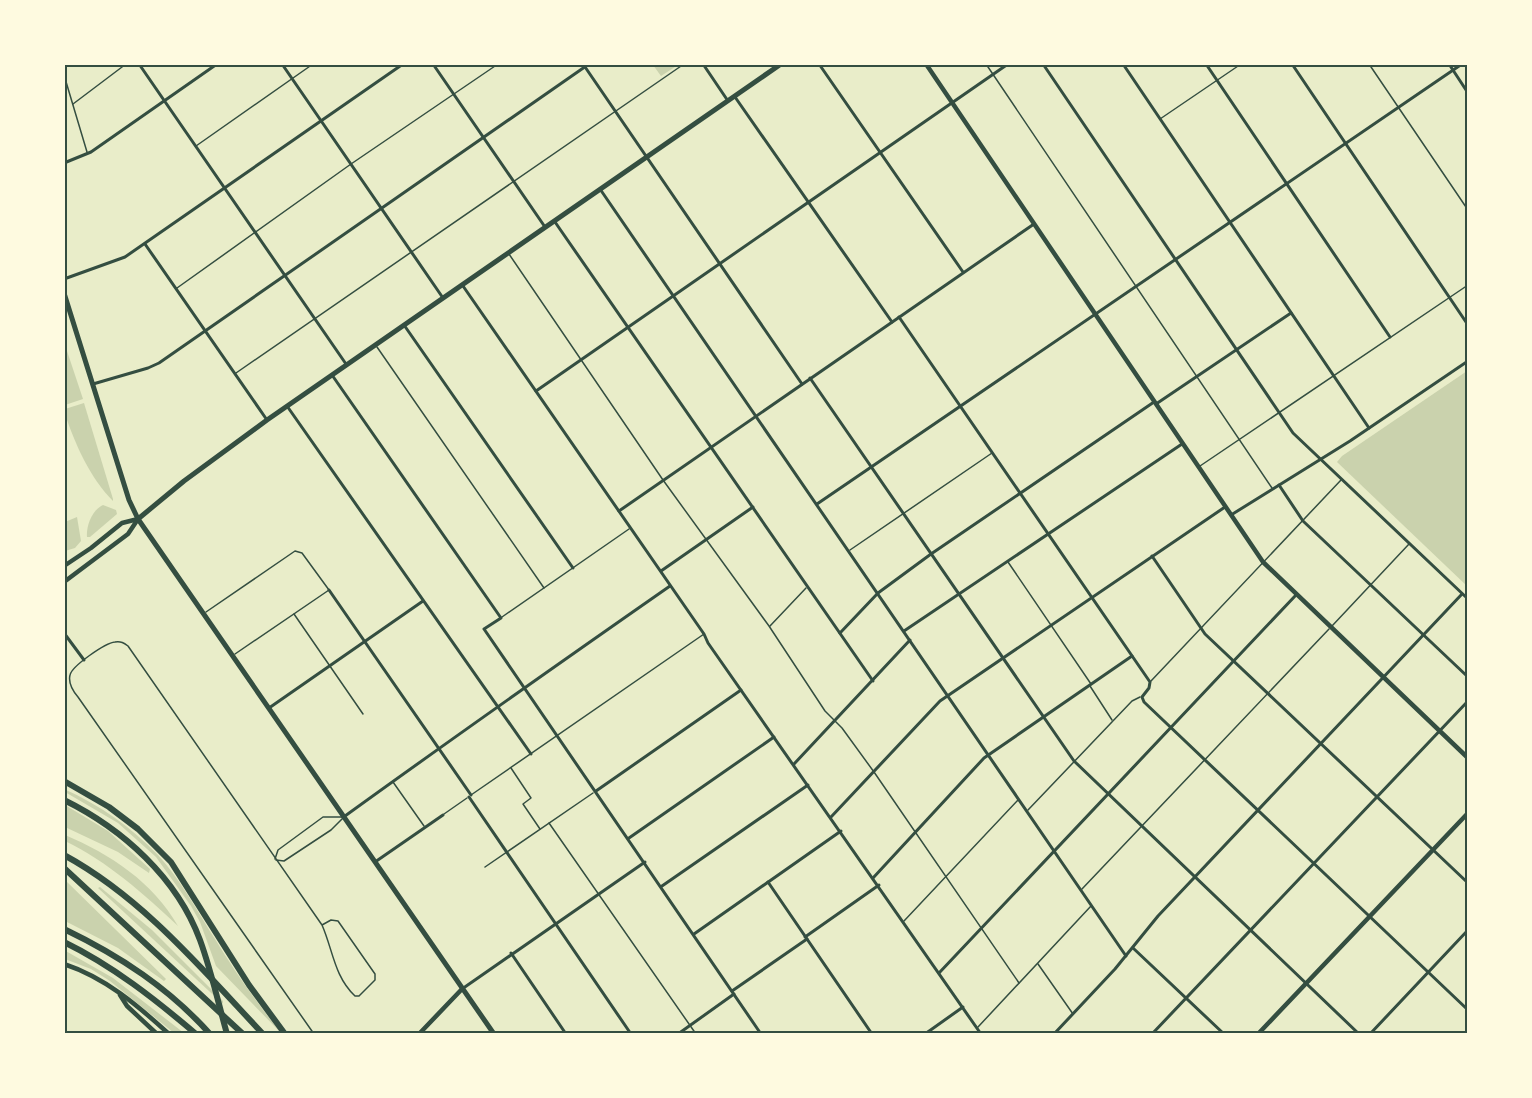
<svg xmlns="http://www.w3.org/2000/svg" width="1532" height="1098" viewBox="0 0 1532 1098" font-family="'IBM Plex Sans',sans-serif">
  <rect width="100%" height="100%" fill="#e9edc9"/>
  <g fill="#cad2ad">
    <path d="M 653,65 L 678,65 L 661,76 Z"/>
    <path d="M 64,342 L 83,399 L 65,405 L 64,405 Z"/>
    <path d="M 1467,371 L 1467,586 L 1337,462 L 1342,456 Z"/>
    <path d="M 84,403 L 113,499 L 113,501 C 90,478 75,444 65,414 L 65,409 Z"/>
    <path d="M 103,505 L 116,510 L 117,514 L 90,537 L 87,537 C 86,526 92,510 103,505 Z"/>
    <path d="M 77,517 L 81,541 L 75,548 L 65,551 L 65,522 Z"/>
    <path d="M 64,789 C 100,805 131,827 158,855 C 181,880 197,911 215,939 C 235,972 257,1003 281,1033 L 216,966 L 200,922 L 191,906 L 156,857 L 118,823 L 65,792 Z"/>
    <path d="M 65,805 L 108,831 L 150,869 L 149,873 L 118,852 L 65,827 Z"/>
    <path d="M 65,835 C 110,854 153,882 178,926 C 143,893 108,862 65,841 Z"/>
    <path d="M 64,879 L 166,979 L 164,981 L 118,948 L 65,921 Z"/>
    <path d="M 100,887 L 152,930 L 223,1001 L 223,1004 L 98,888 Z"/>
    <path d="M 64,950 L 113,978 L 184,1033 L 174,1033 L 110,981 L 91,969 L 65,959 Z"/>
  </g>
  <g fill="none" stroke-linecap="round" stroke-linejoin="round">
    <g stroke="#344e41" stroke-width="1.5">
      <path d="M 986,64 L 1272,488"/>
      <path d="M 1369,64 L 1468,210"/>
      <path d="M 64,75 L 87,152"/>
      <path d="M 73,104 L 126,64"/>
      <path d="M 1160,119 L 1241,64"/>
      <path d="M 196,146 L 313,64"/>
      <path d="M 509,254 L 663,480 L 769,626 L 825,711 L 842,728 L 874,772 L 1019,983"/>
      <path d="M 177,288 L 351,164 L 498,64"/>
      <path d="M 377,347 L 544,588"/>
      <path d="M 236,373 L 684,64"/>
      <path d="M 1200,466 L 1468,285"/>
      <path d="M 850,550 L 992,453"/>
      <path d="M 1008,562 L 1091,684"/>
      <path d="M 206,612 L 295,551 L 302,553 L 329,590 L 235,654"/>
      <path d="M 294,614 L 363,714"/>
      <path d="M 502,617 L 629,529"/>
      <path d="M 770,626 L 806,588"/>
      <path d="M 1332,626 L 1409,544"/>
      <path d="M 1151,681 L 1341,480"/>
      <path d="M 1090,686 L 1112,720"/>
      <path d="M 511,768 L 531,798 L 523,804 L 540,829"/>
      <path d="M 393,782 L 424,826"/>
      <path d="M 471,795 L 704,634"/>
      <path d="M 1028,810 L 1132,701 L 1140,697"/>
      <path d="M 444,814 L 467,798"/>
      <path d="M 549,823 L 696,1034"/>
      <path d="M 275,859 L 278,850 L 323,817 L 342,817"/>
      <path d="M 276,860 L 284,861 L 331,830 L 343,818"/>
      <path d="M 485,867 L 593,793"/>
      <path d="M 1082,889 L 1329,629"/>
      <path d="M 904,921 L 1018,800"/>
      <path d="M 1038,964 L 1073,1014"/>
      <path d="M 978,1027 L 1091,906"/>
      <path d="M 314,1034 L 78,697 C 73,691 68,683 70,675 C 72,666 105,643 115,642 C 121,641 124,643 128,646 L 322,925 C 333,950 334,976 355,996 L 359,996 L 375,980 L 375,974 L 338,921 L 331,920 L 322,925"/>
    </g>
    <g stroke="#344e41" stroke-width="3">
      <path d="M 139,64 L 346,364"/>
      <path d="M 282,64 L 443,298"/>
      <path d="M 433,64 L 545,227"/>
      <path d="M 583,64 L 802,384"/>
      <path d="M 703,64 L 728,101"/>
      <path d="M 819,64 L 963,272"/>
      <path d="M 1043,64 L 1293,433 L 1468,599"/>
      <path d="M 1123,64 L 1369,428"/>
      <path d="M 1206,64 L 1390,337"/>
      <path d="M 1292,64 L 1468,325"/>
      <path d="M 1449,64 L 1468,93"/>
      <path d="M 735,97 L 892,322"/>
      <path d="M 64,163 L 91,152 L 217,64"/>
      <path d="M 600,189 L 1126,956"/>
      <path d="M 555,222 L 873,681"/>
      <path d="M 145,244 L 267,420"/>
      <path d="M 64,279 L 125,257 L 403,64"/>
      <path d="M 463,286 L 704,634 L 708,643 L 981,1034"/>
      <path d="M 899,317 L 1150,682 L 1149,688 L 1142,697 L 1144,702 L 1468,1010"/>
      <path d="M 404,325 L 573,568"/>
      <path d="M 332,375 L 501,618 L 484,629 L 761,1034"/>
      <path d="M 810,378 L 1074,761 L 1359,1034"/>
      <path d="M 93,384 L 148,368 L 159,363 L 589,64"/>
      <path d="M 536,391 L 1008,64"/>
      <path d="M 1156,404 L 1291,313"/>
      <path d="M 287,406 L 531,754"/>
      <path d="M 1279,485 L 1303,521 L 1468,677"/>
      <path d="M 817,504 L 1462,64"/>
      <path d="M 619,511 L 1034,224"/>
      <path d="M 1231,515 L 1350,441 L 1468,361"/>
      <path d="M 1152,556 L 1205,634 L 1468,883"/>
      <path d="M 661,571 L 753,507"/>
      <path d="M 329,590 L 471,795"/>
      <path d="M 904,631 L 1182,444"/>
      <path d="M 64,633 L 84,660"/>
      <path d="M 840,633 L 878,593 L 931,554 L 1154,402"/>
      <path d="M 269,708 L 423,601"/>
      <path d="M 794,764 L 910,640"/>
      <path d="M 596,791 L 741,690"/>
      <path d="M 469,797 L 631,1034"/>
      <path d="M 345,816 C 453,738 561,662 670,586"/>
      <path d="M 831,817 L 940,701 L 1225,507"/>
      <path d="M 629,838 L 774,737"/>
      <path d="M 375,862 L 443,815"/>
      <path d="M 873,878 L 984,758 L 1132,656"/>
      <path d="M 768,882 L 872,1034"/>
      <path d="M 662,886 L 808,785"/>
      <path d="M 694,934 L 841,831"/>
      <path d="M 805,937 L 879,885"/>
      <path d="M 1133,948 L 1224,1034"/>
      <path d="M 511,953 L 566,1034"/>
      <path d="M 939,973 L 1296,595"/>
      <path d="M 462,989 L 645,862"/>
      <path d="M 732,991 L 807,939"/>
      <path d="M 678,1034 L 734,994"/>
      <path d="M 925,1034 L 963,1007"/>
      <path d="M 1054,1034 L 1115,969 L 1158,916 L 1462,594"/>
      <path d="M 1152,1034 L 1468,701"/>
      <path d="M 1370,1034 L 1468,930"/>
    </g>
    <g stroke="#344e41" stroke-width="4.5">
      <path d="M 926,64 L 1263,562 L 1468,758"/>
      <path d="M 64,566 L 91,548 L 122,523 L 138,519"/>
      <path d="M 64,582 L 128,534 L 138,519"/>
      <path d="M 64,964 C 106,978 137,1005 169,1034"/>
      <path d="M 120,995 L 127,1006 L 157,1034"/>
      <path d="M 419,1034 L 462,989"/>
      <path d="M 1258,1034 L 1468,813"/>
    </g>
    <g stroke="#344e41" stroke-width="5">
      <path d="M 64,293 L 129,500 L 138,519 L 494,1034"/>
      <path d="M 138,519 L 184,481 L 267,420 L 781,64"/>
    </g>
    <g stroke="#344e41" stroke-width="6">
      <path d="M 64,781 L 109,807 L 138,829 L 171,862 L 249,985 L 285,1034"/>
      <path d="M 64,800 C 123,829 177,878 200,940 C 211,970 218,1002 227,1034"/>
      <path d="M 64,855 C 143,898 202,969 263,1034"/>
      <path d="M 64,868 L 243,1034"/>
      <path d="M 64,929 C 120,956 169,988 210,1034"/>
      <path d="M 64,942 C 113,966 155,999 196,1034"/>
    </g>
  </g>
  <rect width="1532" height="1098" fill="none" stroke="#fefae0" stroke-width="132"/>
  <rect x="66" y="66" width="1400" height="966" fill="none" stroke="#344e41" stroke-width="2"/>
</svg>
